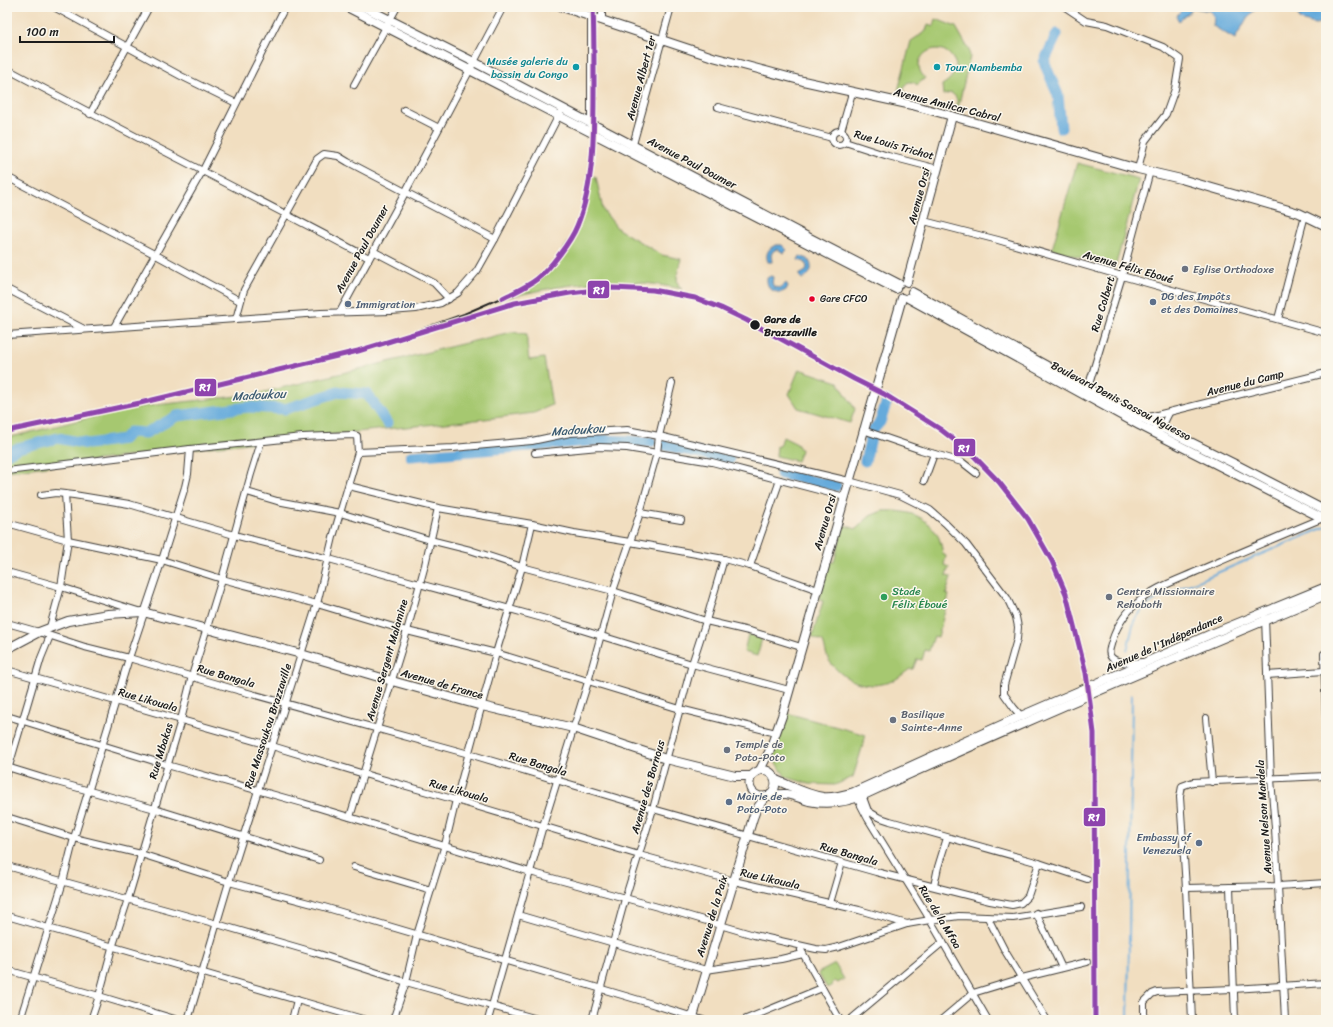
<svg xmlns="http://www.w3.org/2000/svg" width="1333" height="1027" viewBox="0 0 1333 1027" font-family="Sriracha,sans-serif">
  <rect width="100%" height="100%" fill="#fbf7ec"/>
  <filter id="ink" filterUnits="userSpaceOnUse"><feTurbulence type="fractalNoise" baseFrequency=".025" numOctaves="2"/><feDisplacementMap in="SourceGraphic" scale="8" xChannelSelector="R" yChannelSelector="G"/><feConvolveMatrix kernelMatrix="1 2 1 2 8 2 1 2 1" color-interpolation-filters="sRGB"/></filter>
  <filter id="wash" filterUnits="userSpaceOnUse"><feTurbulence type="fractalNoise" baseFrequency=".012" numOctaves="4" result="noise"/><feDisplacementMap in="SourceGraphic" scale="16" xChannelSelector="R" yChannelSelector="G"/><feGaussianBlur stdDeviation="0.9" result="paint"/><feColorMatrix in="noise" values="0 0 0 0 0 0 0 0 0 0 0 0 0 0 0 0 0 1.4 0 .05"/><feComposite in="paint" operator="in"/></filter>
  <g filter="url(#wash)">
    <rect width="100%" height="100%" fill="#f1dec0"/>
    <g fill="#a6c870" stroke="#617246">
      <path d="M 936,19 L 956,27 L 969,50 L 970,57 L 957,112 L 951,110 C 958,106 960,98 951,93 L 943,95 L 942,85 C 950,80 954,76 956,65 C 944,32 904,57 925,78 L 917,85 C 914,82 911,81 907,83 L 904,88 L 905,93 L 898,91 L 911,41 L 926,31 L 928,24 L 934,26 Z"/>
      <path d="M 1077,163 L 1139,179 L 1115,268 L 1052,249 Z"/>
      <path d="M 589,173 L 596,177 L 603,210 L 618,229 L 662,255 L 681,259 C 679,268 673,283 682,289 C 662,285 642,282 622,282 C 580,281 538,290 498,300 C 512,294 528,288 539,278 C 559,259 578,233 584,206 C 587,195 588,184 589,173 Z"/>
      <path d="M 511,332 L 527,334 L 527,344 L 529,360 L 544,358 L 552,405 L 534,413 L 485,419 L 190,449 L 7,471 L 7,438 L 129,408 L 256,394 Z"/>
      <path d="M 799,369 L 838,382 L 855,409 L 850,423 L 798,408 L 789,394 Z"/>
      <path d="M 783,437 L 797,444 L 801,450 L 797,461 L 776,456 L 777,446 L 780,446 Z"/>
      <path d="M 882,511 C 906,510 927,514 939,538 C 941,543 942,549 943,554 L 946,556 L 944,565 L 949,567 L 946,576 L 951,577 L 946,594 L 949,595 L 938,637 L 934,636 L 929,651 L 925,650 L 922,660 L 917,659 L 913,669 L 910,669 C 904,673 898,679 892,681 C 868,691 842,681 828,659 C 826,654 825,647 823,642 L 812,637 L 823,601 L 819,600 L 830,562 L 834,562 L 844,525 L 856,529 L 870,516 Z"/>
      <path d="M 748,634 L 762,639 L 757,656 L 744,652 Z"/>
      <path d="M 787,713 L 866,735 L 853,777 L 835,785 L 809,784 L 786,777 L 773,759 Z"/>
      <path d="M 835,964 L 844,979 L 838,983 L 835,981 L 832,983 L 832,985 L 827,988 L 818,973 Z"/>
    </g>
    <g fill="#65aadb" stroke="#40637c">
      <path d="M 1185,7 L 1278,7 L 1272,10 L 1257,8 L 1247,18 L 1235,39 L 1213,26 L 1214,17 L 1210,11 L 1194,8 L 1179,21 L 1176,16 Z"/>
      <path d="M 1278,7 L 1326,7 L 1326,22 L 1315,24 L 1300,20 L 1297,12 Z"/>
      <path d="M 776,245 L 782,245 L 787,250 L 784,253 L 777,249 L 773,251 L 771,255 L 772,262 L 768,262 C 765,254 768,248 776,245 Z"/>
      <path d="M 800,256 L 808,259 C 814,268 811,275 802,279 L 799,275 L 806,271 L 807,267 L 805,262 L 798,260 Z"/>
      <path d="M 771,276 L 773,277 L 772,283 L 774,287 L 781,288 L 786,283 L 788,286 L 786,290 L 782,292 C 773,293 766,288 767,278 Z"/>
    </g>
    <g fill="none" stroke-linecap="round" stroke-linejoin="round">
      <g stroke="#65aadb" stroke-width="2">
        <path d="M 1127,651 L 1134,621 L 1144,607 L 1158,598 L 1325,527"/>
        <path d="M 1128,1020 L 1132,695"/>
      </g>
      <g stroke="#65aadb" stroke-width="11">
        <path d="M 1057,34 L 1044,62 L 1058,95 L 1061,128"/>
        <path d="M 873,430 L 880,422 L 887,401"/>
        <path d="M 664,445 L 729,460"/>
        <path d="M 7,454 L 18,448 L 58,438 L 88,444 L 124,439 L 130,432 L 146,433 L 177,416 L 248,407 L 285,409 L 338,392 L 367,394 L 387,423"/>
        <path d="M 411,456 L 602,440 L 651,442"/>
        <path d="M 865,461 L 871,438"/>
        <path d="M 781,474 L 836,486"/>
      </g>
    </g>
  </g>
  <g filter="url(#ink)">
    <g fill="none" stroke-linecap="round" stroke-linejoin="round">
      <g stroke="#3c3935" stroke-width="8">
        <g id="minor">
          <path d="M 54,7 L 181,76 L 236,103"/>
          <path d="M 602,7 L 602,20"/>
          <path d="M 1065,7 L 1086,21 L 1107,25 L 1163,47 L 1180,59 L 1175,89 L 1166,114 L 1145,141 L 1138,169"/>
          <path d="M 591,16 L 591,126"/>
          <path d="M 7,69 C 127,133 249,194 369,258"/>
          <path d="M 354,85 L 397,7"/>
          <path d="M 718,107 L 832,138"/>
          <path d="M 404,110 L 439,128"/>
          <path d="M 90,114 L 149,7"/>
          <circle cx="839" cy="138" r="7"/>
          <path d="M 841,131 L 852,93"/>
          <path d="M 845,142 L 888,156 L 938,169"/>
          <path d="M 632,148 L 671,7"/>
          <path d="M 7,177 L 156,255 L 240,301"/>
          <path d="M 924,221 L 998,240 L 1122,276 L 1326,333"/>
          <path d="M 373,251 L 434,283 L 449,299"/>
          <path d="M 7,289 L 84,329"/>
          <path d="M 340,312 L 406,191 L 503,7"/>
          <path d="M 236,319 L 244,290 L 315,163 L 317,159 L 324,154 L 338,156 L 348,162 L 495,239"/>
          <path d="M 1278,319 L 1305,215"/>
          <path d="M 114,327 L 203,170 L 285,7"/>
          <path d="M 7,335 L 321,313 L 391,311 L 416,309 L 441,303 L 458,293 L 477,271 L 495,239 L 560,113"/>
          <path d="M 1087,391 L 1122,276 L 1150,171"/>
          <path d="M 1141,419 L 1326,373"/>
          <path d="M 863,430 L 921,450 L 962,462 L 976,473"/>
          <path d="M 1160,431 L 1169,413"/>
          <path d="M 358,452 L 453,448 L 532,441 L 570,433 L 627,430 L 659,436 L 849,481 L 900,495 L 930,510 L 945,523 L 966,544 L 1007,598 L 1016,617 L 1018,627 L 1017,639 L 1004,685 L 1004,694 L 1014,708 L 1021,716"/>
          <path d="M 535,453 L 599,447 L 627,448 L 712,462 L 845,497"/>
          <path d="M 7,471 L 190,449 L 302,437 L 353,435 L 357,436 L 358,452 L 333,537 L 317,604 L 229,882 L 188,1020"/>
          <path d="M 924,481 L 934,454"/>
          <path d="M 349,486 L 438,508 L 532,524 L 574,533 L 630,542 L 724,559 L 750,566 L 818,590"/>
          <path d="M 247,492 L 277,501 L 340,513 L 430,540 L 470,550 L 522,567 L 613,591 L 706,621 L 753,632 L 801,647"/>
          <path d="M 41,495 L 56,493 L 74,495 L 129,504 L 234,535 L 329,559 L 553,621 L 692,664 L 789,690"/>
          <path d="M 640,513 L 681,520"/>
          <path d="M 7,523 L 68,540 L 162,560 L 222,579 L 317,604 L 407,631 L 496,653 L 680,709 L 776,733"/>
          <path d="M 750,566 L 780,480"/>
          <path d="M 7,572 L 61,587 L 138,611"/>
          <path d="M 1265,618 L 1271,779 L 1275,828 L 1285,1020"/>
          <path d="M 7,623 L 39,632 L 85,647 L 129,658 L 230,688 L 469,754 L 653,809 L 876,872 L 990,901 L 1012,905 L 1021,903 L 1028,896 L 1039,863"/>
          <path d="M 50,627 L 61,587 L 68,540 L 65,494"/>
          <path d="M 1324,654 L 1326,718"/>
          <path d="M 1142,662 C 1132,663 1105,665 1110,648 C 1114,632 1123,615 1136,604 C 1154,587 1178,580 1200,570 C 1241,552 1282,535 1323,518"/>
          <path d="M 7,670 L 272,746 L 364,774 L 456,800 L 639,855 L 734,881 L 859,910 L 907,924"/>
          <path d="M 1267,675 L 1324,671"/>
          <path d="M 7,716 L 167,765 L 303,803 L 530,872 L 676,912 L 754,935 L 816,949 L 826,950 L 839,947 L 907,924 L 930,920 L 959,916 L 1013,918 L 1081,907"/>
          <path d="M 1206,718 L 1212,782"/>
          <path d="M 7,767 L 46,779 L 155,809 L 319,860"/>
          <path d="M 7,773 L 41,658 L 50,636"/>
          <path d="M 861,792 L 868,811"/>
          <path d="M 855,794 L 868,819 L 926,913 L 988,1020"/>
          <path d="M 863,808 L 878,817 L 890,821 L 1039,863 L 1087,879"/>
          <path d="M 7,817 L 74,838 L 141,854 L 229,882 L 324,907 L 639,1000 L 703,1020"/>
          <path d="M 350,817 L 407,631 L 425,565 L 438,508"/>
          <path d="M 7,866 L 217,924 L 313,952 L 406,982 L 541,1020"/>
          <path d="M 354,867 L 431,890"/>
          <path d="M 934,886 L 938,867 L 947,838"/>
          <path d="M 1230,887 L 1235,1020"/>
          <path d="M 1186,888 L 1278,886 L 1326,883"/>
          <path d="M 830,903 L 842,862"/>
          <path d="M 1036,913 L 1062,968"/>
          <path d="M 518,915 L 706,970 L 781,959 L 803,954"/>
          <path d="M 7,916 L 366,1020"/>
          <path d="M 988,918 L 1005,951 L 1047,1020"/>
          <path d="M 801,950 L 840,1020"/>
          <path d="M 7,970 L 99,996 L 178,1020"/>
          <path d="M 7,1018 L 17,1020"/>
          <path d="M 20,1020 L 63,882 L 74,838 L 129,658 L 162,560 L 185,487 L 188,474 L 190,449"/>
          <path d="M 91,1020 L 99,996 L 112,948 L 128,899 L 181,720 L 192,676 L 222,579 L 251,474 L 261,442"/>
          <path d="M 292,1020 L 297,1000"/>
          <path d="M 393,1020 L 406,982 L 417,935 L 445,845 L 456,800 L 496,653 L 522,567 L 532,524"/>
          <path d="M 488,1020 L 543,826 L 588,682 L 613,591 L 640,513 L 657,453 L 659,436 L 672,383"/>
          <path d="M 592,1020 L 625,899 L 653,809 L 692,664 L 706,621 L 724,559"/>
          <path d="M 744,1020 L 822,988"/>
          <path d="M 850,1020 L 943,942"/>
          <path d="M 941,1020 L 973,993 L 1022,978 L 1087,962"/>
          <path d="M 1144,1020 L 1144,1002 L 1152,994 L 1157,992 L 1233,989 L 1326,983"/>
          <path d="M 1192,1020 L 1186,888 L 1180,797 L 1182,786 L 1193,782 L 1326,776"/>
        </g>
      </g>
      <g stroke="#3c3935" stroke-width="10">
        <g id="major">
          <path d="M 347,7 L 896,289"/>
          <path d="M 364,7 L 474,62 L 804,235 L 899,284"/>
          <path d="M 562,7 L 713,57 L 803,81 L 912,105 L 952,116 L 1138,169 L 1181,179 L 1299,213 L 1326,226"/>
          <path d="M 907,282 L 952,116"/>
          <path d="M 912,292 L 1140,417 L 1239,466 L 1326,511"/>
          <path d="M 908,298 L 1139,425 L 1326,520"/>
          <path d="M 7,649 L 39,632 L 68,621 L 108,614 L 143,612 L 301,654 L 392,681 L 482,706 L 573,728 L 666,759 L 735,776 L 752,776"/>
          <path d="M 760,770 L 769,752 L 782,716 L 902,298"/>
          <path d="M 776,780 C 791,786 807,795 823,797 C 833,798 844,795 854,792 L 1021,716 L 1211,634 L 1326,587"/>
          <path d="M 770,795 C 783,782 770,764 756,772 C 746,778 748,793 759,796 C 766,798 777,793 786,794 C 794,795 801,799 809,801 C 828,805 848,802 866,794 C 1018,724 1172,659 1326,595"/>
          <path d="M 692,1020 L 753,818 L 756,810 L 765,797"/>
        </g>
      </g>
      <use href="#minor" stroke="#fff" stroke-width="6"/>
      <use href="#major" stroke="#fff" stroke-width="8"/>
      <path stroke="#1c1c1c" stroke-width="2" d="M 7,431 L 140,403 L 358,351 L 464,314 L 519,290 L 538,278 L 560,254 L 577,228 L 584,207 L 589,173 L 594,124 L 593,7"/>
      <g stroke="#fbf7ec" stroke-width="8">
        <g id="rail-1">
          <path d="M 503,298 C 514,292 527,287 537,279 C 550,269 571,241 577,226 C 595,183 594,126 594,80 C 594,55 594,31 593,7"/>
          <path d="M 7,431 L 140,403 L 358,351 L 515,303 L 570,293 L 613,288 L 653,290 L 695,298 L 721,308 L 746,320 L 854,379 L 884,394 L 940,429 L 971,453 L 999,482 L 1028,519 L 1052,561 L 1066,594 L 1086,673 L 1094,733 L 1095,1020"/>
        </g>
      </g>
      <use href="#rail-1" stroke="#8e44ad" stroke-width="5"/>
    </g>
  </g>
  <g fill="#0f9aa8" stroke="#fbf7ec" stroke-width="1.5">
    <circle cx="576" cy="67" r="4"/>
    <circle cx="937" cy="67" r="4"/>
  </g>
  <g fill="#6b7280" stroke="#fbf7ec" stroke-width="1.5">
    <circle cx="1185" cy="269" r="4"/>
    <circle cx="1109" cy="597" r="4"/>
    <circle cx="893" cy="720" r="4"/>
    <circle cx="727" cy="750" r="4"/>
  </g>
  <circle fill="#e4002b" stroke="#fbf7ec" stroke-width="1.5" cx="812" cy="299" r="3.5"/>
  <g fill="#5c6f8a" stroke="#fbf7ec" stroke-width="1.5">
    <circle cx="1153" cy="302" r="4"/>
    <circle cx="348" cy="304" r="4"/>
    <circle cx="729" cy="802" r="4"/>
    <circle cx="1199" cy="843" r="4"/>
  </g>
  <circle fill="#1c1c1c" stroke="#fbf7ec" stroke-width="1.5" cx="755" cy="325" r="5.5"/>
  <circle fill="#2e9e5b" stroke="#fbf7ec" stroke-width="1.5" cx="884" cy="597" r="4"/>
  <g text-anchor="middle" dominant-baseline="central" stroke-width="3" stroke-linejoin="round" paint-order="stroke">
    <g font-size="10" fill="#1c1c1c" stroke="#fbf7ec" text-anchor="start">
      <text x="820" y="299">Gare CFCO</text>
    </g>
    <g font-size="11" fill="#0d838f" stroke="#fbf7ec" text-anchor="end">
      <text x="568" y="61">Musée galerie du<tspan x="568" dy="13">bassin du Congo</tspan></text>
      <text x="945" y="67" text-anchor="start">Tour Nambemba</text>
    </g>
    <g font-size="11" fill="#1c1c1c" stroke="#fbf7ec">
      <text transform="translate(641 78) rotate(-75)">Avenue Albert 1er</text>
      <text transform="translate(947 105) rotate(14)">Avenue Amilcar Cabral</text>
      <text transform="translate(894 145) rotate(16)">Rue Louis Trichot</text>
      <text transform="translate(692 163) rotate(28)">Avenue Paul Doumer</text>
      <text transform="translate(919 196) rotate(-75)">Avenue Orsi</text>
      <text transform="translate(362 249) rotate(-61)">Avenue Paul Doumer</text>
      <text transform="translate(1128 267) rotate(16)">Avenue Félix Eboué</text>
      <text transform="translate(1103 304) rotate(-73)">Rue Colbert</text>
      <text transform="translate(1245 383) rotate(-14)">Avenue du Camp</text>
      <text transform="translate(1121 401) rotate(28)">Boulevard Denis Sassou Nguesso</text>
      <text transform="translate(825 522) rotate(-74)">Avenue Orsi</text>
      <text transform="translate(1164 643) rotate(-24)">Avenue de l'Indépendance</text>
      <text transform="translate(387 660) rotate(-74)">Avenue Sergent Malamine</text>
      <text transform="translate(226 676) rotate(16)">Rue Bangala</text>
      <text transform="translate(442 684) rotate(16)">Avenue de France</text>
      <text transform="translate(148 700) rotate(16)">Rue Likouala</text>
      <text transform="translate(268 726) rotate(-72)">Rue Massoukou Brazzaville</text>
      <text transform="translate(161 751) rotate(-73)">Rue Mbakas</text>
      <text transform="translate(538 764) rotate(17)">Rue Bangala</text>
      <text transform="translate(648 787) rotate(-74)">Avenue des Bornous</text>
      <text transform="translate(459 791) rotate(16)">Rue Likouala</text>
      <text transform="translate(1264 817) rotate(-94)">Avenue Nelson Mandela</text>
      <text transform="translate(849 854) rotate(16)">Rue Bangala</text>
      <text transform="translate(770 879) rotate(13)">Rue Likouala</text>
      <text transform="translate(712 916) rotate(-73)">Avenue de la Paix</text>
      <text transform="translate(940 917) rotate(59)">Rue de la Mfoa</text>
    </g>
    <g font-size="11" fill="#5b616d" stroke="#fbf7ec" text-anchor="start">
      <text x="1193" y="269">Eglise Orthodoxe</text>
      <text x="1117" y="591">Centre Missionnaire<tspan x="1117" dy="13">Rehoboth</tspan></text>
      <text x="901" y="714">Basilique<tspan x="901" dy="13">Sainte-Anne</tspan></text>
      <text x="735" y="744">Temple de<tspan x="735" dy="13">Poto-Poto</tspan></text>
    </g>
    <g font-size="11" fill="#4e5e75" stroke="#fbf7ec" text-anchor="start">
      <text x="1161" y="296">DG des Impôts<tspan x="1161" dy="13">et des Domaines</tspan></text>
      <text x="356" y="304">Immigration</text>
      <text x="737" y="796">Mairie de<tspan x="737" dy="13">Poto-Poto</tspan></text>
      <text x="1191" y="837" text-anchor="end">Embassy of<tspan x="1191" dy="13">Venezuela</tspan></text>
    </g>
    <g font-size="11" font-weight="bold" fill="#1c1c1c" stroke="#fbf7ec" text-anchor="start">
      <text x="764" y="319">Gare de<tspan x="764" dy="13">Brazzaville</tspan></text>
    </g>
    <g font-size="11" fill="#27864d" stroke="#fbf7ec" text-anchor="start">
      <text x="892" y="591">Stade<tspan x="892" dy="13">Félix Éboué</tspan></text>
    </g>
    <g font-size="12" font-style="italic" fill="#3d5c72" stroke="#fbf7ec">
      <text transform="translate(259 395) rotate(-3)">Madoukou</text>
      <text transform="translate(578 430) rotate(-4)">Madoukou</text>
    </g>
  </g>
  <g stroke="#fbf7ec" stroke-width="1.5">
    <rect x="587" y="280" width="23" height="19" rx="4" fill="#8e44ad"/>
    <rect x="194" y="378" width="23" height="19" rx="4" fill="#8e44ad"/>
    <rect x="953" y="438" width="23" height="19" rx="4" fill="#8e44ad"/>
    <rect x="1083" y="807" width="23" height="20" rx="4" fill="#8e44ad"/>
  </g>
  <g font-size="11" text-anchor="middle" font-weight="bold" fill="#fff">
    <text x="599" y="294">R1</text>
    <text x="205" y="391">R1</text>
    <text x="964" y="452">R1</text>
    <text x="1094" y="821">R1</text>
  </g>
  <rect width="1333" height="1027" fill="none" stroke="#fbf7ec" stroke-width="24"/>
  <path d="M20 36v6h94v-6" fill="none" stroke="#1c1c1c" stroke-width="2"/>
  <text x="26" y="36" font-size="12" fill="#1c1c1c" stroke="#fbf7ec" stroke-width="3" paint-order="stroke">100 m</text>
</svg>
